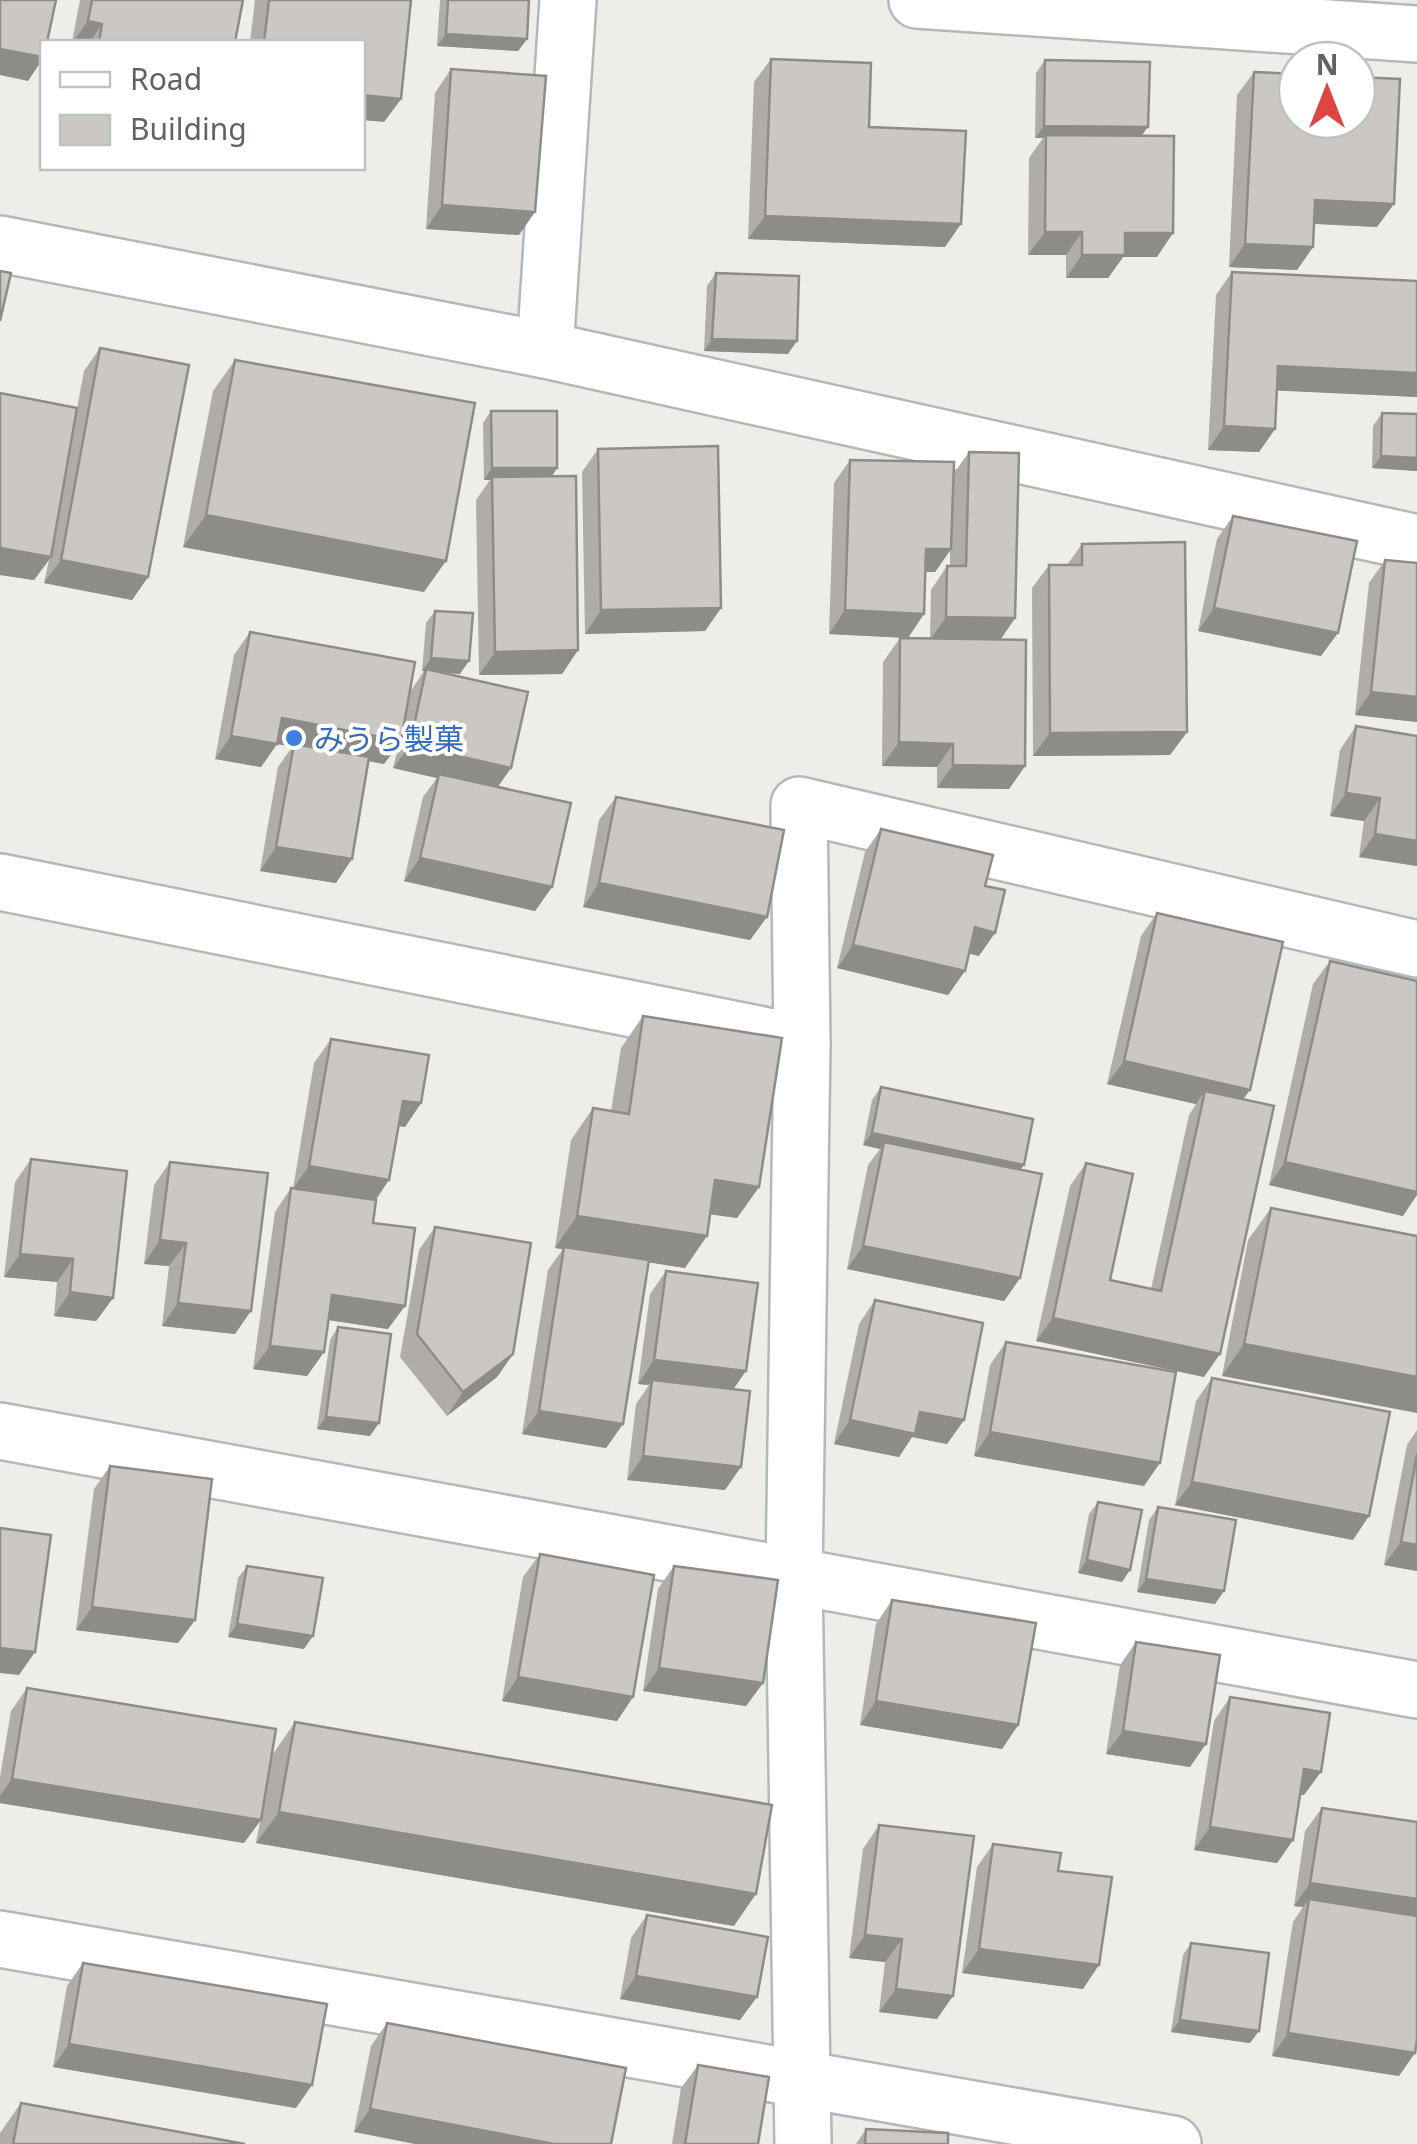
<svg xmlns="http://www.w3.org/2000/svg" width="1417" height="2144" viewBox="0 0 1417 2144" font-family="'Noto Sans','Noto Sans JP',sans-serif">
  <rect width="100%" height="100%" fill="#efede8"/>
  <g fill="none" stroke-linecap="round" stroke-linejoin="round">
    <g stroke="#b4b7bb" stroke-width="60">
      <g id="street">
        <path d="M 917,0 L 1417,34"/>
        <path d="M 0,244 L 545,350 L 1417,543"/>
        <path d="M 545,350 L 568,0"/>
        <path d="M 0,882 L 802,1043"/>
        <path d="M 0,1431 L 1417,1690"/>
        <path d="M 0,1939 L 1173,2144"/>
        <path d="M 803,2144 L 794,1576 L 802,1043 L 799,805 L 1417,949"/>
      </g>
    </g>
    <use href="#street" stroke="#fff" stroke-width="55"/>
  </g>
  <g fill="#afaca9">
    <path d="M 80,0 L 243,0 L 235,42 L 72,42 Z"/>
    <path d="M 255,0 L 411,0 L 401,99 L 384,122 L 362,42 L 250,42 Z"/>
    <path d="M 440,0 L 529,0 L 527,39 L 518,51 L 437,46 Z"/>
    <path d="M 771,59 L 869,127 L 945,247 L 748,239 L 754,82 Z"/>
    <path d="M 1045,60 L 1141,136 L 1157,257 L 1123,257 L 1108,278 L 1066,278 L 1066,255 L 1028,255 L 1029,158 L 1043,138 L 1035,138 L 1036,73 Z"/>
    <path d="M 451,69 L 519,235 L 426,229 L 435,93 Z"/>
    <path d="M 1254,72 L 1377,227 L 1314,224 L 1313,247 L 1297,270 L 1229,267 L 1237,95 Z"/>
    <path d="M 1232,272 L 1417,281 L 1417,397 L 1277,390 L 1275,429 L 1259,452 L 1208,450 L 1216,295 Z"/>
    <path d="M 716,273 L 788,354 L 704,351 L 707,286 Z"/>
    <path d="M 100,348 L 148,577 L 132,600 L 44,583 L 49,560 L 34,580 L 0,575 L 0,393 L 74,424 L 84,371 Z"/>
    <path d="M 235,360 L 424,592 L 183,547 L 213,391 Z"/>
    <path d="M 491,411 L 557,468 L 552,476 L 578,650 L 562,674 L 479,675 L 476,500 L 490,480 L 484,480 L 483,423 Z"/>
    <path d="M 1382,413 L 1417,414 L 1417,471 L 1372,468 L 1373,426 Z"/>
    <path d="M 598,449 L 721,608 L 705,631 L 585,634 L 582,472 Z"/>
    <path d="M 969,452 L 1015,618 L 1000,639 L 1025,766 L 1009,789 L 937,788 L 937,767 L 882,766 L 883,662 L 900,638 L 930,639 L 931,590 L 947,566 L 950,566 L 950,551 L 935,572 L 925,572 L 908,638 L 829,634 L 834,483 L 850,460 L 954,473 Z"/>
    <path d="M 1233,516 L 1321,656 L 1198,631 L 1217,539 Z"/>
    <path d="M 1082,544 L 1187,732 L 1170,755 L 1033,756 L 1032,588 L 1049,565 L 1067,565 Z"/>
    <path d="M 1385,560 L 1417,563 L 1417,722 L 1355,715 L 1369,583 Z"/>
    <path d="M 435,611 L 460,674 L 441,672 L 511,768 L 497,787 L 552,887 L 535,911 L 404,881 L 423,797 L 437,778 L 393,768 L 399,744 L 384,764 L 368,761 L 336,883 L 260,871 L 278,767 L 292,747 L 277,744 L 261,767 L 215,759 L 234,655 L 250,632 L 410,692 L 424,671 L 422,671 L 426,623 Z"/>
    <path d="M 1356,726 L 1417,866 L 1359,857 L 1364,821 L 1330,816 L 1340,750 Z"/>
    <path d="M 616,797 L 767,917 L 750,940 L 583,907 L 599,820 Z"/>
    <path d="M 881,829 L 985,886 L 979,956 L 969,953 L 965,971 L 948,995 L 837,968 L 865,852 Z"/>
    <path d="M 1157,913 L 1243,1099 L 1204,1377 L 1036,1341 L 1070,1186 L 1086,1163 L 1110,1280 L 1151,1289 L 1189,1115 L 1196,1104 L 1107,1084 L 1141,936 Z"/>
    <path d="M 1330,961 L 1403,1216 L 1269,1185 L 1313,984 Z"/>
    <path d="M 643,1016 L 759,1187 L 737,1218 L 710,1214 L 685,1268 L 649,1262 L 623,1424 L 606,1448 L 522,1434 L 548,1270 L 563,1249 L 555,1248 L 571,1140 L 593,1108 L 611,1111 L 621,1048 Z"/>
    <path d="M 331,1039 L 421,1103 L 405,1127 L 398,1126 L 376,1200 L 373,1223 L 388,1329 L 328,1320 L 324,1352 L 307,1376 L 253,1369 L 275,1212 L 291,1188 L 293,1189 L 314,1063 Z"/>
    <path d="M 881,1087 L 1020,1170 L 1020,1278 L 1004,1301 L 847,1269 L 868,1165 L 880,1149 L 863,1145 L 872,1100 Z"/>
    <path d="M 31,1159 L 113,1298 L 96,1321 L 54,1316 L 57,1282 L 4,1277 L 15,1182 Z"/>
    <path d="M 170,1162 L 235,1334 L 162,1326 L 169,1266 L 144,1264 L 154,1185 Z"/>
    <path d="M 1271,1208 L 1417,1236 L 1222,1376 L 1248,1240 Z"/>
    <path d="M 435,1227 L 513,1354 L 497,1377 L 447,1416 L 400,1357 L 419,1250 Z"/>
    <path d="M 666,1271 L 734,1389 L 725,1490 L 627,1480 L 636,1404 L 649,1385 L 638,1384 L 650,1294 Z"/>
    <path d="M 875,1300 L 964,1420 L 947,1444 L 912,1437 L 899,1457 L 834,1444 L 859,1324 Z"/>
    <path d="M 338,1327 L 370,1436 L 317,1429 L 330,1340 Z"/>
    <path d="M 1006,1342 L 1144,1486 L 974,1456 L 990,1365 Z"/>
    <path d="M 1212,1378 L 1353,1540 L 1175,1505 L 1196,1401 Z"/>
    <path d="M 1417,1430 L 1417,1571 L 1384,1565 L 1407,1445 Z"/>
    <path d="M 110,1466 L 195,1620 L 178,1643 L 76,1630 L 94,1489 Z"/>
    <path d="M 1098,1502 L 1122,1582 L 1078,1573 L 1089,1514 Z"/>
    <path d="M 1158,1507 L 1215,1604 L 1137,1592 L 1149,1520 Z"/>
    <path d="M 540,1554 L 633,1697 L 617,1721 L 502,1701 L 523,1577 Z"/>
    <path d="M 247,1566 L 304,1649 L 228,1637 L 238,1578 Z"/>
    <path d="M 674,1566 L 763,1683 L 746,1706 L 643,1691 L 658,1589 Z"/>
    <path d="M 892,1600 L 1018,1725 L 1002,1749 L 860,1725 L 876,1624 Z"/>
    <path d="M 1136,1642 L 1190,1767 L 1106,1754 L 1120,1665 Z"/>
    <path d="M 27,1688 L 244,1843 L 0,1803 L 0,1777 L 11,1711 Z"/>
    <path d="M 1230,1697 L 1304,1795 L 1300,1795 L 1293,1840 L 1277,1863 L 1194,1850 L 1214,1721 Z"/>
    <path d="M 295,1722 L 734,1926 L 256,1843 L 273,1754 Z"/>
    <path d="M 1322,1808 L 1399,2076 L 1272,2056 L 1293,1922 L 1303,1907 L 1294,1906 L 1305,1831 Z"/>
    <path d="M 879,1825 L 937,2019 L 879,2012 L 885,1962 L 849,1958 L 863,1849 Z"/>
    <path d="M 993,1844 L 1058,1871 L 1083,1989 L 962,1973 L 977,1867 Z"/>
    <path d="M 647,1915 L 740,2020 L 620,1999 L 631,1938 Z"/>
    <path d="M 1191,1943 L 1250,2043 L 1171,2032 L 1183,1955 Z"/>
    <path d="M 83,1963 L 296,2108 L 53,2067 L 67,1986 Z"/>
    <path d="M 387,2023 L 611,2144 L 354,2132 L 371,2046 Z"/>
    <path d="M 698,2065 L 758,2144 L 672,2144 L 681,2088 Z"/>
    <path d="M 21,2103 L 245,2144 L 0,2144 L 0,2133 Z"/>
    <path d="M 866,2129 L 948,2144 L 856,2144 Z"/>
  </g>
  <g fill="#8e8c89">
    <path d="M 88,21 L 102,24 L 90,42 L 73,42 Z"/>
    <path d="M 446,34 L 527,39 L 518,51 L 437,46 Z"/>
    <path d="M 0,49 L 42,57 L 42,60 L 28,81 L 0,75 Z"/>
    <path d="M 362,95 L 401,99 L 384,122 L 362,120 Z"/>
    <path d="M 1044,126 L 1148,127 L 1139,139 L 1046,135 L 1043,138 L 1035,138 Z"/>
    <path d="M 1315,200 L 1394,204 L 1377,227 L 1299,223 Z"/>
    <path d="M 442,205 L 535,212 L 519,235 L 426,229 Z"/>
    <path d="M 765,216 L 961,224 L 945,247 L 748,239 Z"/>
    <path d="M 1045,232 L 1082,232 L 1066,255 L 1028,255 Z"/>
    <path d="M 1125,233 L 1173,233 L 1157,257 L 1123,257 L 1108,278 L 1066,278 L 1082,255 Z"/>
    <path d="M 1245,244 L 1313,247 L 1297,270 L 1229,267 Z"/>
    <path d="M 712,339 L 797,341 L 788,354 L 704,351 Z"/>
    <path d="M 1278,366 L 1417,373 L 1417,397 L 1262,390 Z"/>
    <path d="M 1224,426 L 1275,429 L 1259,452 L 1208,450 Z"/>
    <path d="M 1381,456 L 1417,458 L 1417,471 L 1372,468 Z"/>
    <path d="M 492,468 L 557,468 L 549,480 L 492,477 L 490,480 L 484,480 Z"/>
    <path d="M 206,515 L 446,561 L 424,592 L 183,547 Z"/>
    <path d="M 0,548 L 51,557 L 34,580 L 0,575 Z"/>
    <path d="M 926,549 L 951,549 L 935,572 L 910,572 Z"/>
    <path d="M 61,560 L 148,577 L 132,600 L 44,583 Z"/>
    <path d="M 721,608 L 705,631 L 585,634 L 601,610 Z"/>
    <path d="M 1214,608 L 1338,633 L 1321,656 L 1198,631 Z"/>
    <path d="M 845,610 L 924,614 L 908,638 L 829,634 Z"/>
    <path d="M 946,617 L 1015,618 L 999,642 L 930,640 Z"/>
    <path d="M 578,650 L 562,674 L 479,675 L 495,652 Z"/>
    <path d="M 431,658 L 469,661 L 460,674 L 422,671 Z"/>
    <path d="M 1371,692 L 1417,697 L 1417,722 L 1355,715 Z"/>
    <path d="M 282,718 L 401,741 L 384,764 L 294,747 L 294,744 L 292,747 L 277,744 L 261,767 L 215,759 L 231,736 Z"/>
    <path d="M 1187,732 L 1170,755 L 1033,756 L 1050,733 Z"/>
    <path d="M 899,742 L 953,744 L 937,767 L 882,766 Z"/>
    <path d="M 410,745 L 511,768 L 495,791 L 439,774 L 437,778 L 393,768 Z"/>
    <path d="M 953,765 L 1025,766 L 1009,789 L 937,788 Z"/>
    <path d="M 1346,793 L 1380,798 L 1364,821 L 1330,816 Z"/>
    <path d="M 1375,834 L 1417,841 L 1417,866 L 1359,857 Z"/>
    <path d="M 276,847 L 352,859 L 336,883 L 260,871 Z"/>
    <path d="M 420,858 L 552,887 L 535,911 L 404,881 Z"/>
    <path d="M 599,883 L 767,917 L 750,940 L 583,907 Z"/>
    <path d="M 975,927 L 995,933 L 979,956 L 958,951 Z"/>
    <path d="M 853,945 L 965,971 L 948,995 L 837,968 Z"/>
    <path d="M 1124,1061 L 1250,1090 L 1233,1113 L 1205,1091 L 1196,1104 L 1107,1084 Z"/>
    <path d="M 403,1101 L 421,1103 L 405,1127 L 386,1124 Z"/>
    <path d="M 872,1133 L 1024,1165 L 1015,1177 L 884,1142 L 880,1149 L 863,1145 Z"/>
    <path d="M 1285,1162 L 1417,1192 L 1417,1195 L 1403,1216 L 1269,1185 Z"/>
    <path d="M 309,1166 L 389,1180 L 373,1204 L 293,1189 Z"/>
    <path d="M 715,1180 L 759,1187 L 737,1218 L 693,1212 Z"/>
    <path d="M 577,1216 L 707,1236 L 685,1268 L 555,1248 Z"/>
    <path d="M 160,1240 L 186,1243 L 169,1266 L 144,1264 Z"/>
    <path d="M 863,1246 L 1020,1278 L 1004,1301 L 847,1269 Z"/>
    <path d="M 20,1254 L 73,1259 L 57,1282 L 4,1277 Z"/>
    <path d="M 70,1292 L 113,1298 L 96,1321 L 54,1316 Z"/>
    <path d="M 332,1295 L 405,1306 L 388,1329 L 315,1318 Z"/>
    <path d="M 178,1303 L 251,1311 L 235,1334 L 162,1326 Z"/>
    <path d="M 1053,1318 L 1220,1354 L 1204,1377 L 1036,1341 Z"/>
    <path d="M 1244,1344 L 1417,1377 L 1417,1413 L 1222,1376 Z"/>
    <path d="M 270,1346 L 324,1352 L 307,1376 L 253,1369 Z"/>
    <path d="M 513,1354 L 497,1377 L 447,1416 L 463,1392 Z"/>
    <path d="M 654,1360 L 746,1371 L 730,1394 L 652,1380 L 649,1385 L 638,1384 Z"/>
    <path d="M 539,1411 L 623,1424 L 606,1448 L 522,1434 Z"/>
    <path d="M 920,1412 L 964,1420 L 947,1444 L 912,1437 L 899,1457 L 834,1444 L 850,1420 Z"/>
    <path d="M 326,1417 L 379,1423 L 370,1436 L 317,1429 Z"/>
    <path d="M 990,1432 L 1160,1463 L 1144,1486 L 974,1456 Z"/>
    <path d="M 643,1456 L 741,1467 L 725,1490 L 627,1480 Z"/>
    <path d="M 1192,1482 L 1369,1516 L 1353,1540 L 1175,1505 Z"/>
    <path d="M 1401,1542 L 1417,1545 L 1417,1571 L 1384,1565 Z"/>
    <path d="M 1087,1560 L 1130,1570 L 1122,1582 L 1078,1573 Z"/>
    <path d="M 1146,1579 L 1224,1591 L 1215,1604 L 1137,1592 Z"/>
    <path d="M 92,1607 L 195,1620 L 178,1643 L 76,1630 Z"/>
    <path d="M 237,1624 L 313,1636 L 304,1649 L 228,1637 Z"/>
    <path d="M 0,1648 L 35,1652 L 19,1675 L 0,1673 Z"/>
    <path d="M 659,1668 L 763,1683 L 746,1706 L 643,1691 Z"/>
    <path d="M 518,1677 L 633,1697 L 617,1721 L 502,1701 Z"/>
    <path d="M 876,1701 L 1018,1725 L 1002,1749 L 860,1725 Z"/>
    <path d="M 1123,1731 L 1206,1744 L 1190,1767 L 1106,1754 Z"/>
    <path d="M 1304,1769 L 1321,1772 L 1304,1795 L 1288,1793 Z"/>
    <path d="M 12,1779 L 261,1820 L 244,1843 L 0,1803 L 0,1796 Z"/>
    <path d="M 279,1812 L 756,1894 L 734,1926 L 256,1843 Z"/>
    <path d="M 1210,1827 L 1293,1840 L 1277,1863 L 1194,1850 Z"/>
    <path d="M 1310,1883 L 1417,1899 L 1417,1925 L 1309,1899 L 1303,1907 L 1294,1906 Z"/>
    <path d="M 865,1935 L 902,1939 L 885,1962 L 849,1958 Z"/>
    <path d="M 979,1949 L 1099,1965 L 1083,1989 L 962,1973 Z"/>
    <path d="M 636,1976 L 757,1997 L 740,2020 L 620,1999 Z"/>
    <path d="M 896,1989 L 953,1996 L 937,2019 L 879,2012 Z"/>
    <path d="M 1180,2020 L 1259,2031 L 1250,2043 L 1171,2032 Z"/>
    <path d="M 1288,2033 L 1415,2053 L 1399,2076 L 1272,2056 Z"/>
    <path d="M 69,2044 L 312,2085 L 296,2108 L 53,2067 Z"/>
    <path d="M 370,2109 L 554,2144 L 415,2144 L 354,2132 Z"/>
  </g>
  <g fill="#cbc8c4" stroke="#8e8c89" stroke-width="2.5">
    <path d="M 0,0 L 56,0 L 47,42 L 42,42 L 42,57 L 0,49 Z"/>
    <path d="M 92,0 L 243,0 L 235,42 L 99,42 L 102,24 L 88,21 Z"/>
    <path d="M 269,0 L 411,0 L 401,99 L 362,95 L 362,42 L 264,42 Z"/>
    <path d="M 448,0 L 529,0 L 527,39 L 446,34 Z"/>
    <path d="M 771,59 L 871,63 L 869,127 L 966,131 L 961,224 L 765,216 Z"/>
    <path d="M 1045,60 L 1150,62 L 1148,127 L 1044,126 Z"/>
    <path d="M 451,69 L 546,76 L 535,212 L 442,205 Z"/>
    <path d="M 1254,72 L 1297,74 L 1297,120 L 1357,120 L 1357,77 L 1400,79 L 1394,204 L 1315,200 L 1313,247 L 1245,244 Z"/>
    <path d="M 1046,135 L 1174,136 L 1173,233 L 1125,233 L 1125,255 L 1082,255 L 1082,232 L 1045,232 Z"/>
    <path d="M 0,271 L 11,273 L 0,321 Z"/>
    <path d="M 1232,272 L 1417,281 L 1417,373 L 1278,366 L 1275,429 L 1224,426 Z"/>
    <path d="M 716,273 L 799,276 L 797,341 L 712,339 Z"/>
    <path d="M 100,348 L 189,365 L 148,577 L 61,560 Z"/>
    <path d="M 235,360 L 475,403 L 446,561 L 206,515 Z"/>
    <path d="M 0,393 L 77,408 L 51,557 L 0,548 Z"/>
    <path d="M 491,411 L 557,411 L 557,468 L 492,468 Z"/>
    <path d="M 1382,413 L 1417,414 L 1417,458 L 1381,456 Z"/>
    <path d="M 718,446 L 721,608 L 601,610 L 598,449 Z"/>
    <path d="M 969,452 L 1019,453 L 1015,618 L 946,617 L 947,566 L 966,566 Z"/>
    <path d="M 850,460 L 954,462 L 951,549 L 926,549 L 924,614 L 845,610 Z"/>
    <path d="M 576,476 L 578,650 L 495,652 L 492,477 Z"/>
    <path d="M 1233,516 L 1357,541 L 1338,633 L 1214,608 Z"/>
    <path d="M 1185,542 L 1187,732 L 1050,733 L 1049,565 L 1082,565 L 1082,544 Z"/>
    <path d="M 1385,560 L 1417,563 L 1417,697 L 1371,692 Z"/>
    <path d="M 435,611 L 473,613 L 469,661 L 431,658 Z"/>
    <path d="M 250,632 L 415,662 L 401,741 L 282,718 L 277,744 L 231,736 Z"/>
    <path d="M 900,638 L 1026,640 L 1025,766 L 953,765 L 953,744 L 899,742 Z"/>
    <path d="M 426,669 L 528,692 L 511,768 L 410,745 Z"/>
    <path d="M 1356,726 L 1417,736 L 1417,841 L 1375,834 L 1380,798 L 1346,793 Z"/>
    <path d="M 294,744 L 369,757 L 352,859 L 276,847 Z"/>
    <path d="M 439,774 L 571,803 L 552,887 L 420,858 Z"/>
    <path d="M 616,797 L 784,830 L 767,917 L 599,883 Z"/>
    <path d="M 881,829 L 993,855 L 985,886 L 1005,890 L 995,933 L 975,927 L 965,971 L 853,945 Z"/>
    <path d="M 1157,913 L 1283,942 L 1250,1090 L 1124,1061 Z"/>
    <path d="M 1330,961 L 1417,981 L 1417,1192 L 1285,1162 Z"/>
    <path d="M 643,1016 L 782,1038 L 759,1187 L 715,1180 L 707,1236 L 577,1216 L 593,1108 L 629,1114 Z"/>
    <path d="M 331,1039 L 429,1055 L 421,1103 L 403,1101 L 389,1180 L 309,1166 Z"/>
    <path d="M 881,1087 L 1033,1119 L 1024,1165 L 872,1133 Z"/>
    <path d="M 1205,1091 L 1274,1106 L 1220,1354 L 1053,1318 L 1086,1163 L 1133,1174 L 1110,1280 L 1161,1291 Z"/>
    <path d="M 884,1142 L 1042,1174 L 1020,1278 L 863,1246 Z"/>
    <path d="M 31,1159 L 127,1171 L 113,1298 L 70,1292 L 73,1259 L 20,1254 Z"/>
    <path d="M 170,1162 L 268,1173 L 251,1311 L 178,1303 L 186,1243 L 160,1240 Z"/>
    <path d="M 291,1188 L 376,1200 L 373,1223 L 415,1228 L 405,1306 L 332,1295 L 324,1352 L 270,1346 Z"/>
    <path d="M 1271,1208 L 1417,1236 L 1417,1377 L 1244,1344 Z"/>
    <path d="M 435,1227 L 531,1243 L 513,1354 L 463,1392 L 417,1334 Z"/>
    <path d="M 564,1247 L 649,1260 L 623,1424 L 539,1411 Z"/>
    <path d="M 666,1271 L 758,1283 L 746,1371 L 654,1360 Z"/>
    <path d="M 875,1300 L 983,1323 L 964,1420 L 920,1412 L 915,1434 L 850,1420 Z"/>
    <path d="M 338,1327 L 391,1334 L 379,1423 L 326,1417 Z"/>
    <path d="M 1006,1342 L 1176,1372 L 1160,1463 L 990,1432 Z"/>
    <path d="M 1212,1378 L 1390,1412 L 1369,1516 L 1192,1482 Z"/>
    <path d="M 652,1380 L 750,1391 L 741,1467 L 643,1456 Z"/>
    <path d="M 1417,1454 L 1417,1545 L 1401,1542 Z"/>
    <path d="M 110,1466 L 212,1479 L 195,1620 L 92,1607 Z"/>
    <path d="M 1098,1502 L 1142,1510 L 1130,1570 L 1087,1560 Z"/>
    <path d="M 1158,1507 L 1236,1520 L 1224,1591 L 1146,1579 Z"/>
    <path d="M 0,1528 L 51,1535 L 35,1652 L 0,1648 Z"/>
    <path d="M 540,1554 L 654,1575 L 633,1697 L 518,1677 Z"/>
    <path d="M 247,1566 L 323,1578 L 313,1636 L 237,1624 Z"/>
    <path d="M 674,1566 L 778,1580 L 763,1683 L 659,1668 Z"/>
    <path d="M 892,1600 L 1036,1623 L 1018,1725 L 876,1701 Z"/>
    <path d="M 1136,1642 L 1220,1655 L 1206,1744 L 1123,1731 Z"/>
    <path d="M 27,1688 L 276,1729 L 261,1820 L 12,1779 Z"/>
    <path d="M 1230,1697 L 1330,1713 L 1321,1772 L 1304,1769 L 1293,1840 L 1210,1827 Z"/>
    <path d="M 295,1722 L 772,1805 L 756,1894 L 279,1812 Z"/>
    <path d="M 1322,1808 L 1417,1822 L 1417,1899 L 1310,1883 Z"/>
    <path d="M 879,1825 L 974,1836 L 953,1996 L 896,1989 L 902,1939 L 865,1935 Z"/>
    <path d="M 993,1844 L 1061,1853 L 1058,1871 L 1112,1877 L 1099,1965 L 979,1949 Z"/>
    <path d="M 1309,1899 L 1417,1916 L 1417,2040 L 1415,2053 L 1288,2033 Z"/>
    <path d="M 647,1915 L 768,1937 L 757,1997 L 636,1976 Z"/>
    <path d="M 1191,1943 L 1269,1953 L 1259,2031 L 1180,2020 Z"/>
    <path d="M 83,1963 L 327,2004 L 312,2085 L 69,2044 Z"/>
    <path d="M 387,2023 L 626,2068 L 611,2144 L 554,2144 L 370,2109 Z"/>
    <path d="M 698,2065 L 769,2077 L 758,2144 L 685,2144 Z"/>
    <path d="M 21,2103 L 245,2144 L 13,2144 Z"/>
    <path d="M 866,2129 L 948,2133 L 948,2144 L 865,2144 Z"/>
  </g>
  <circle fill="#3f7fe0" stroke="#fff" stroke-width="4" cx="294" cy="738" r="10"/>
  <g text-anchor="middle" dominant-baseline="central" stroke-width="8" stroke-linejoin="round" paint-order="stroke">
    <g font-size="30" fill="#366cbe" stroke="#fff" text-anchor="start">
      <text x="314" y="738">みうら製菓</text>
    </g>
  </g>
  <rect x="40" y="40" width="325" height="130" fill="#ffffff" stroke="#bfc1c2" stroke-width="2.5"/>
  <rect x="60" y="72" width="50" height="15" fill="#ffffff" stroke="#bfc1c2" stroke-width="2.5"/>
  <text x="130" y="90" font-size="30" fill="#5f6366">Road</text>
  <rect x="60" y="115" width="50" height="30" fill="#cbc8c4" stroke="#bfc1c2" stroke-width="2.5"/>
  <text x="130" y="140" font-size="30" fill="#5f6366">Building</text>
  <g transform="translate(1327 90)"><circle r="48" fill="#ffffff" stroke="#bfc1c2" stroke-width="2.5"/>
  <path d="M0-8L18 38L0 25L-18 38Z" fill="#db4542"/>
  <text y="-15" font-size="28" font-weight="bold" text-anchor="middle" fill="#5f6366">N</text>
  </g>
</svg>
